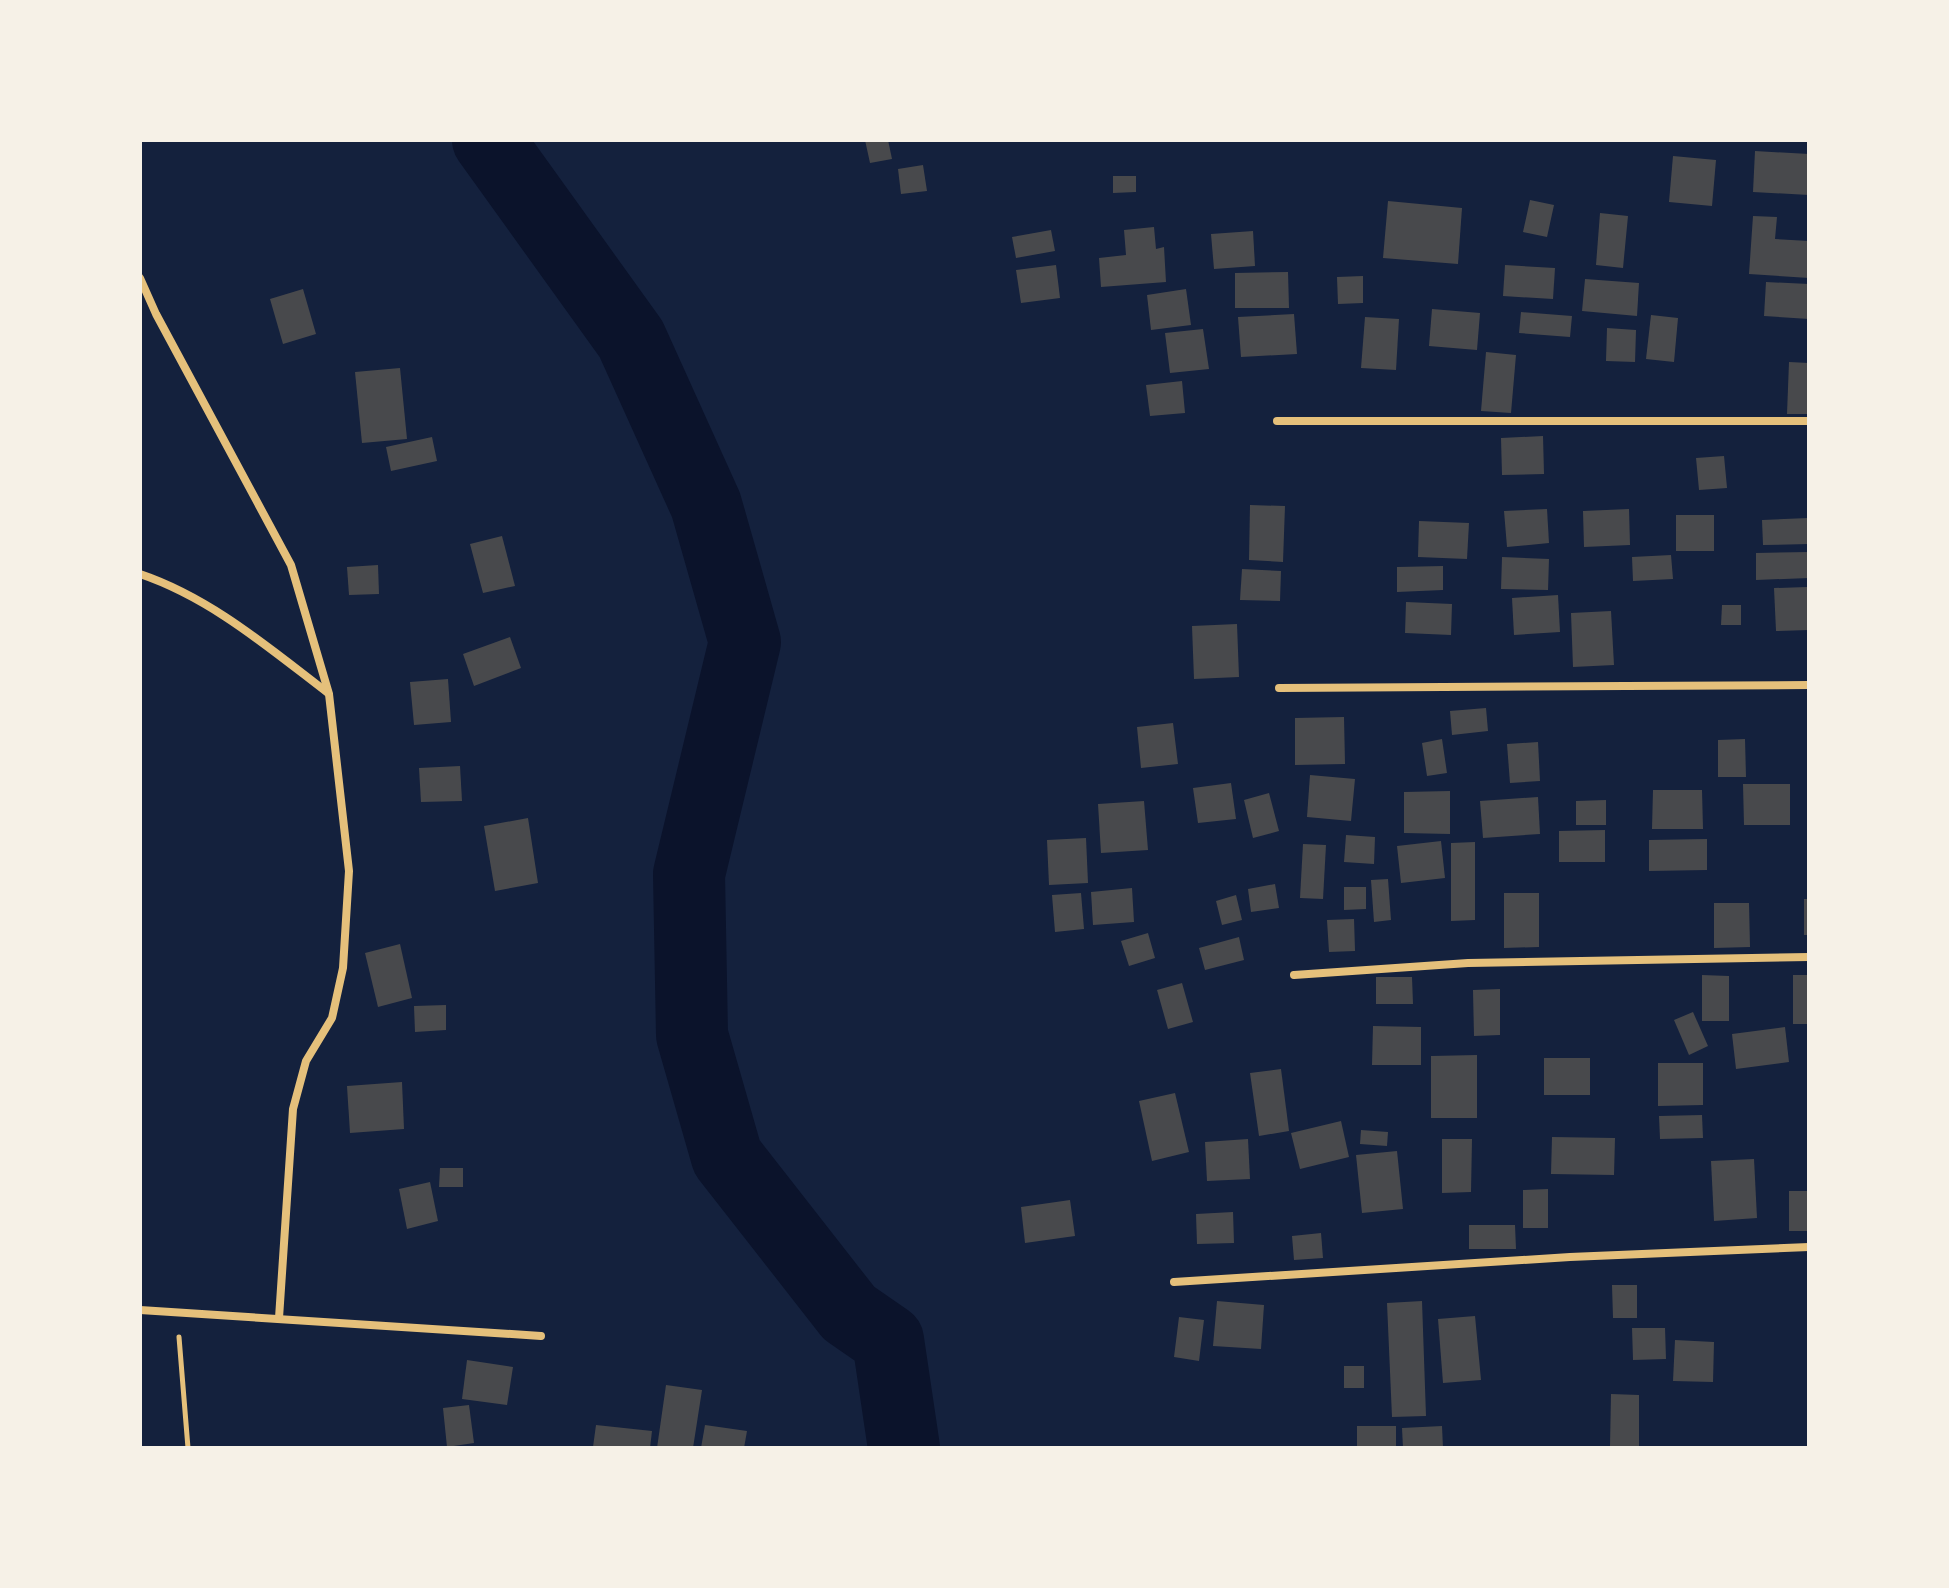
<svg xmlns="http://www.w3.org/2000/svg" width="1949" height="1588" viewBox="0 0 1949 1588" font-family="Signika,sans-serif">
  <rect width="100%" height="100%" fill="#14213d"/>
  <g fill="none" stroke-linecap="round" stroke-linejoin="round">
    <path stroke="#0b132b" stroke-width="72" d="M 488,140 L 631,339 L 706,505 L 745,642 L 689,874 L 692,1035 L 727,1157 L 849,1313 L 888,1340 L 904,1448"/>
  </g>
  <g fill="#48494c">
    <path d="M 865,140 L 888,140 L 892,159 L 870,163 Z"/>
    <path d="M 1755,151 L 1809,154 L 1809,195 L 1753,192 Z"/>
    <path d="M 1673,156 L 1716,160 L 1712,206 L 1669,202 Z"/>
    <path d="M 923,165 L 927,191 L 901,194 L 898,169 Z"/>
    <path d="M 1113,176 L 1136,176 L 1136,192 L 1113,193 Z"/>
    <path d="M 1530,200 L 1554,205 L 1547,237 L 1523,232 Z"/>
    <path d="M 1388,201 L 1462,208 L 1458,264 L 1383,258 Z"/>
    <path d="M 1600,213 L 1628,216 L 1623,268 L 1596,265 Z"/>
    <path d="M 1753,216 L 1777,217 L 1775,239 L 1809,241 L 1809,278 L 1749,274 Z"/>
    <path d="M 1154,227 L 1156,249 L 1164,247 L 1166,282 L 1101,287 L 1099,258 L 1126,255 L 1124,230 Z"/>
    <path d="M 1051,230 L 1055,251 L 1016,258 L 1012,237 Z"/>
    <path d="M 1253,231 L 1255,266 L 1214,269 L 1211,234 Z"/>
    <path d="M 1056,265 L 1060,298 L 1021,303 L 1016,270 Z"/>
    <path d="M 1505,265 L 1555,268 L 1553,299 L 1503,296 Z"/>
    <path d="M 1288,272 L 1289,308 L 1235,308 L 1235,273 Z"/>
    <path d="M 1363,276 L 1363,303 L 1338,304 L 1337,277 Z"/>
    <path d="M 1585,279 L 1639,283 L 1637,316 L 1582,311 Z"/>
    <path d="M 1766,282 L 1809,284 L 1809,319 L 1764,316 Z"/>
    <path d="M 303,289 L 316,334 L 283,344 L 270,299 Z"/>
    <path d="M 1186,289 L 1191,325 L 1151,330 L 1147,295 Z"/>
    <path d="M 1432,309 L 1480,313 L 1477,350 L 1429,346 Z"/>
    <path d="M 1521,312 L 1572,316 L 1570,337 L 1519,333 Z"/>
    <path d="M 1294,314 L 1297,354 L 1241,357 L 1238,317 Z"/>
    <path d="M 1651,315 L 1678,318 L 1674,362 L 1646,359 Z"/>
    <path d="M 1365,317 L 1399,319 L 1396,370 L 1361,368 Z"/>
    <path d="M 1607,328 L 1636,330 L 1635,362 L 1606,361 Z"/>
    <path d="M 1203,329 L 1209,369 L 1170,373 L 1165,333 Z"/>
    <path d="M 1486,352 L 1516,355 L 1511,413 L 1481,411 Z"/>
    <path d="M 1789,362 L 1809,363 L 1809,414 L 1787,414 Z"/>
    <path d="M 400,368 L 407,439 L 362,443 L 355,372 Z"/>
    <path d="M 1182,381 L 1185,413 L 1150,416 L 1146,385 Z"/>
    <path d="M 1543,436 L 1544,474 L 1502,475 L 1501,438 Z"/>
    <path d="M 432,437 L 437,461 L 391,471 L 386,447 Z"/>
    <path d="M 1724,456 L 1727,488 L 1699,490 L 1696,458 Z"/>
    <path d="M 1250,505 L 1285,506 L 1283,562 L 1249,560 Z"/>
    <path d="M 1547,509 L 1549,543 L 1507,547 L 1504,511 Z"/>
    <path d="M 1629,509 L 1630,545 L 1584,547 L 1583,511 Z"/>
    <rect x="1676" y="515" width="38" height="36"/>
    <path d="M 1808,518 L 1809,544 L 1763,545 L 1762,520 Z"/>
    <path d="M 1419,521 L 1469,523 L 1467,559 L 1418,557 Z"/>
    <path d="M 502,536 L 515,586 L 483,593 L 470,544 Z"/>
    <path d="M 1809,552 L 1809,578 L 1756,580 L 1756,553 Z"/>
    <path d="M 1671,555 L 1673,579 L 1633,581 L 1632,557 Z"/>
    <path d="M 1502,557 L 1549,559 L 1548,590 L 1501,589 Z"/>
    <path d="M 378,565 L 379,594 L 349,595 L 347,567 Z"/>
    <path d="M 1443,566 L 1443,590 L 1397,592 L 1397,567 Z"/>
    <path d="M 1242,569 L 1281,571 L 1280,601 L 1240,600 Z"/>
    <path d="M 1807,587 L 1809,630 L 1776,631 L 1774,588 Z"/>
    <path d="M 1558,595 L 1560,632 L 1514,635 L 1512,598 Z"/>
    <path d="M 1406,602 L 1452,604 L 1451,635 L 1405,633 Z"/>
    <path d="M 1722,605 L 1741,605 L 1741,625 L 1721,625 Z"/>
    <path d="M 1611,611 L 1614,665 L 1573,667 L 1571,613 Z"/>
    <path d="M 1237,624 L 1239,677 L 1194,679 L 1192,626 Z"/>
    <path d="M 510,637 L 521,668 L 474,686 L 463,654 Z"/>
    <path d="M 448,679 L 451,722 L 414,725 L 410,682 Z"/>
    <path d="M 1486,708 L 1488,731 L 1452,735 L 1450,711 Z"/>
    <path d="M 1344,717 L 1345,764 L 1295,765 L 1295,718 Z"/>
    <path d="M 1173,723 L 1178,764 L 1141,768 L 1137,727 Z"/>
    <path d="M 1442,739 L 1447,773 L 1427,776 L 1422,743 Z"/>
    <path d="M 1745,739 L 1746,777 L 1718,777 L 1718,740 Z"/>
    <path d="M 1538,742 L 1540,781 L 1510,783 L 1507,744 Z"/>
    <path d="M 460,766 L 462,801 L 421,802 L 419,768 Z"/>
    <path d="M 1310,775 L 1355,779 L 1351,821 L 1307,817 Z"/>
    <path d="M 1231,783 L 1236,819 L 1198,823 L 1193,788 Z"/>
    <path d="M 1743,784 L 1790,784 L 1790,825 L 1744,825 Z"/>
    <path d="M 1653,790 L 1702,790 L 1703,829 L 1652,829 Z"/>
    <path d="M 1450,791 L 1450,834 L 1404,833 L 1404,792 Z"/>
    <path d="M 1269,793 L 1279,831 L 1253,838 L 1244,800 Z"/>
    <path d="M 1538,797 L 1540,834 L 1483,838 L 1480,801 Z"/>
    <path d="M 1606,800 L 1606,825 L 1576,825 L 1576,801 Z"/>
    <path d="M 1144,801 L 1148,850 L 1101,853 L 1098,804 Z"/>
    <path d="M 528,818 L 538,883 L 495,891 L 484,826 Z"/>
    <path d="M 1605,830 L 1605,862 L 1559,862 L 1559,831 Z"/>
    <path d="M 1346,835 L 1375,837 L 1374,864 L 1344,862 Z"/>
    <path d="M 1086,838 L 1088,883 L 1049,885 L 1047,840 Z"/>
    <path d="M 1707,839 L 1707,870 L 1649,871 L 1649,840 Z"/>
    <path d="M 1441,841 L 1445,878 L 1401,883 L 1397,846 Z"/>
    <path d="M 1475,842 L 1475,920 L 1451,921 L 1451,843 Z"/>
    <path d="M 1303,844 L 1326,845 L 1323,899 L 1300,898 Z"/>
    <path d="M 1388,879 L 1391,920 L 1374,922 L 1371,880 Z"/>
    <path d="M 1275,884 L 1279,908 L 1251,912 L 1248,889 Z"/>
    <path d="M 1344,887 L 1366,887 L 1366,909 L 1344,910 Z"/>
    <path d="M 1132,888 L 1134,922 L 1093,925 L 1091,892 Z"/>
    <path d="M 1081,893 L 1084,929 L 1055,932 L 1052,895 Z"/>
    <path d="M 1504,893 L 1539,893 L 1539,947 L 1504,948 Z"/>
    <path d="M 1236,895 L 1242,920 L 1222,925 L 1216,901 Z"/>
    <rect x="1804" y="899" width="5" height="36"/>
    <path d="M 1714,903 L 1749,903 L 1750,947 L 1714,948 Z"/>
    <path d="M 1354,919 L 1355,951 L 1329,952 L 1327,920 Z"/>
    <path d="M 1148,933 L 1155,958 L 1129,966 L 1121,941 Z"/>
    <path d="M 1239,937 L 1244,960 L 1205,970 L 1199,948 Z"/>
    <path d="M 400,944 L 412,998 L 378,1007 L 365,953 Z"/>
    <path d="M 1702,975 L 1729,976 L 1729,1021 L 1702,1021 Z"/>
    <rect x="1793" y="975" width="16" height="49"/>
    <path d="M 1376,977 L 1412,977 L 1413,1004 L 1376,1004 Z"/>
    <path d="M 1182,983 L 1193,1022 L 1168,1029 L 1157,990 Z"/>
    <path d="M 1500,989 L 1500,1035 L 1474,1036 L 1473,990 Z"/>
    <path d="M 446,1005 L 446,1030 L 415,1032 L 414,1006 Z"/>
    <path d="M 1693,1012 L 1708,1046 L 1689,1055 L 1674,1020 Z"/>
    <path d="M 1373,1026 L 1421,1027 L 1421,1065 L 1372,1065 Z"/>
    <path d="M 1785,1027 L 1789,1062 L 1736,1069 L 1732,1034 Z"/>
    <path d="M 1477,1055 L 1477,1118 L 1431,1118 L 1431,1056 Z"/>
    <rect x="1544" y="1058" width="46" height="37"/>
    <path d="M 1658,1063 L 1703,1063 L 1703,1105 L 1658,1106 Z"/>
    <path d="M 1281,1069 L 1289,1131 L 1259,1136 L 1250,1073 Z"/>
    <path d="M 402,1082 L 404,1129 L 350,1133 L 347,1086 Z"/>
    <path d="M 1175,1093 L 1189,1152 L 1152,1161 L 1139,1101 Z"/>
    <path d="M 1702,1115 L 1703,1138 L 1660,1139 L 1659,1116 Z"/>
    <path d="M 1341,1121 L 1349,1157 L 1300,1169 L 1291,1133 Z"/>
    <path d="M 1361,1130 L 1388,1132 L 1387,1146 L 1360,1144 Z"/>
    <path d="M 1552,1137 L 1615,1138 L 1614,1175 L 1551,1174 Z"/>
    <path d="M 1248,1139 L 1250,1179 L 1207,1181 L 1205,1142 Z"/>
    <path d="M 1442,1139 L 1472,1139 L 1471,1192 L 1442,1193 Z"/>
    <path d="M 1397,1151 L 1403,1209 L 1362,1213 L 1356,1155 Z"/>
    <path d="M 1754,1159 L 1757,1218 L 1714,1221 L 1711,1161 Z"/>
    <path d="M 440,1168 L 463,1168 L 463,1187 L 439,1187 Z"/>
    <path d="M 430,1182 L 438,1221 L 407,1229 L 399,1189 Z"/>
    <path d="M 1548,1189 L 1548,1228 L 1523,1228 L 1523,1190 Z"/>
    <rect x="1789" y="1191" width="20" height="40"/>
    <path d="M 1070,1200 L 1075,1236 L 1025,1243 L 1021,1207 Z"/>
    <path d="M 1233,1212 L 1234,1243 L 1197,1244 L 1196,1214 Z"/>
    <path d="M 1469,1225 L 1515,1225 L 1516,1249 L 1469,1249 Z"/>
    <path d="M 1321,1233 L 1323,1258 L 1294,1260 L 1292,1236 Z"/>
    <path d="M 1612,1285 L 1637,1285 L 1637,1318 L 1613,1318 Z"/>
    <path d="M 1217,1301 L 1264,1305 L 1261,1349 L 1213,1346 Z"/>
    <path d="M 1422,1301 L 1426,1416 L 1392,1417 L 1387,1303 Z"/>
    <path d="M 1475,1316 L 1481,1380 L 1443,1383 L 1438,1319 Z"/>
    <path d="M 1179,1317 L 1204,1320 L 1199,1361 L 1174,1357 Z"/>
    <path d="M 1632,1328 L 1665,1328 L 1666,1359 L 1633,1360 Z"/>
    <path d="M 1675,1340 L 1714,1342 L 1713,1382 L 1673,1381 Z"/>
    <path d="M 467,1360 L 513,1367 L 507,1405 L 462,1399 Z"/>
    <rect x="1344" y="1366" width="20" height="22"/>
    <path d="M 666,1385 L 702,1390 L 693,1448 L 657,1448 Z"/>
    <path d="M 1611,1394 L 1639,1395 L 1639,1447 L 1610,1446 Z"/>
    <path d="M 469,1405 L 474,1443 L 447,1447 L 443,1408 Z"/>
    <path d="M 596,1425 L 652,1431 L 650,1448 L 593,1447 Z"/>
    <path d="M 705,1425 L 747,1431 L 744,1448 L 701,1448 Z"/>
    <rect x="1357" y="1426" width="39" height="22"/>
    <path d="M 1442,1426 L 1443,1448 L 1403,1448 L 1402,1428 Z"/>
  </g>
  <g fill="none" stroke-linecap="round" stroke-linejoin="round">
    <path stroke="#e5c07b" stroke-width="5" d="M 179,1337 L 188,1448"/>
    <g stroke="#e5c07b" stroke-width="8">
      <path d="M 140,278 L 156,314 L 291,565 L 329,694 L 349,871 L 343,968 L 332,1018 L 306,1061 L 293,1109 L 279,1318"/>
      <path d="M 1277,421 L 1809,421"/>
      <path d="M 140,574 C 211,598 269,648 328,693"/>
      <path d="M 1279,688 L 1809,685"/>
      <path d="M 1294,975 L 1468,963 L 1809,957"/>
      <path d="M 1174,1282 L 1570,1257 L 1809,1247"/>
      <path d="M 140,1310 L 541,1336"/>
    </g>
  </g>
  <rect width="1949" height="1588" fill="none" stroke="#f6f1e7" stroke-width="284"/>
</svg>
